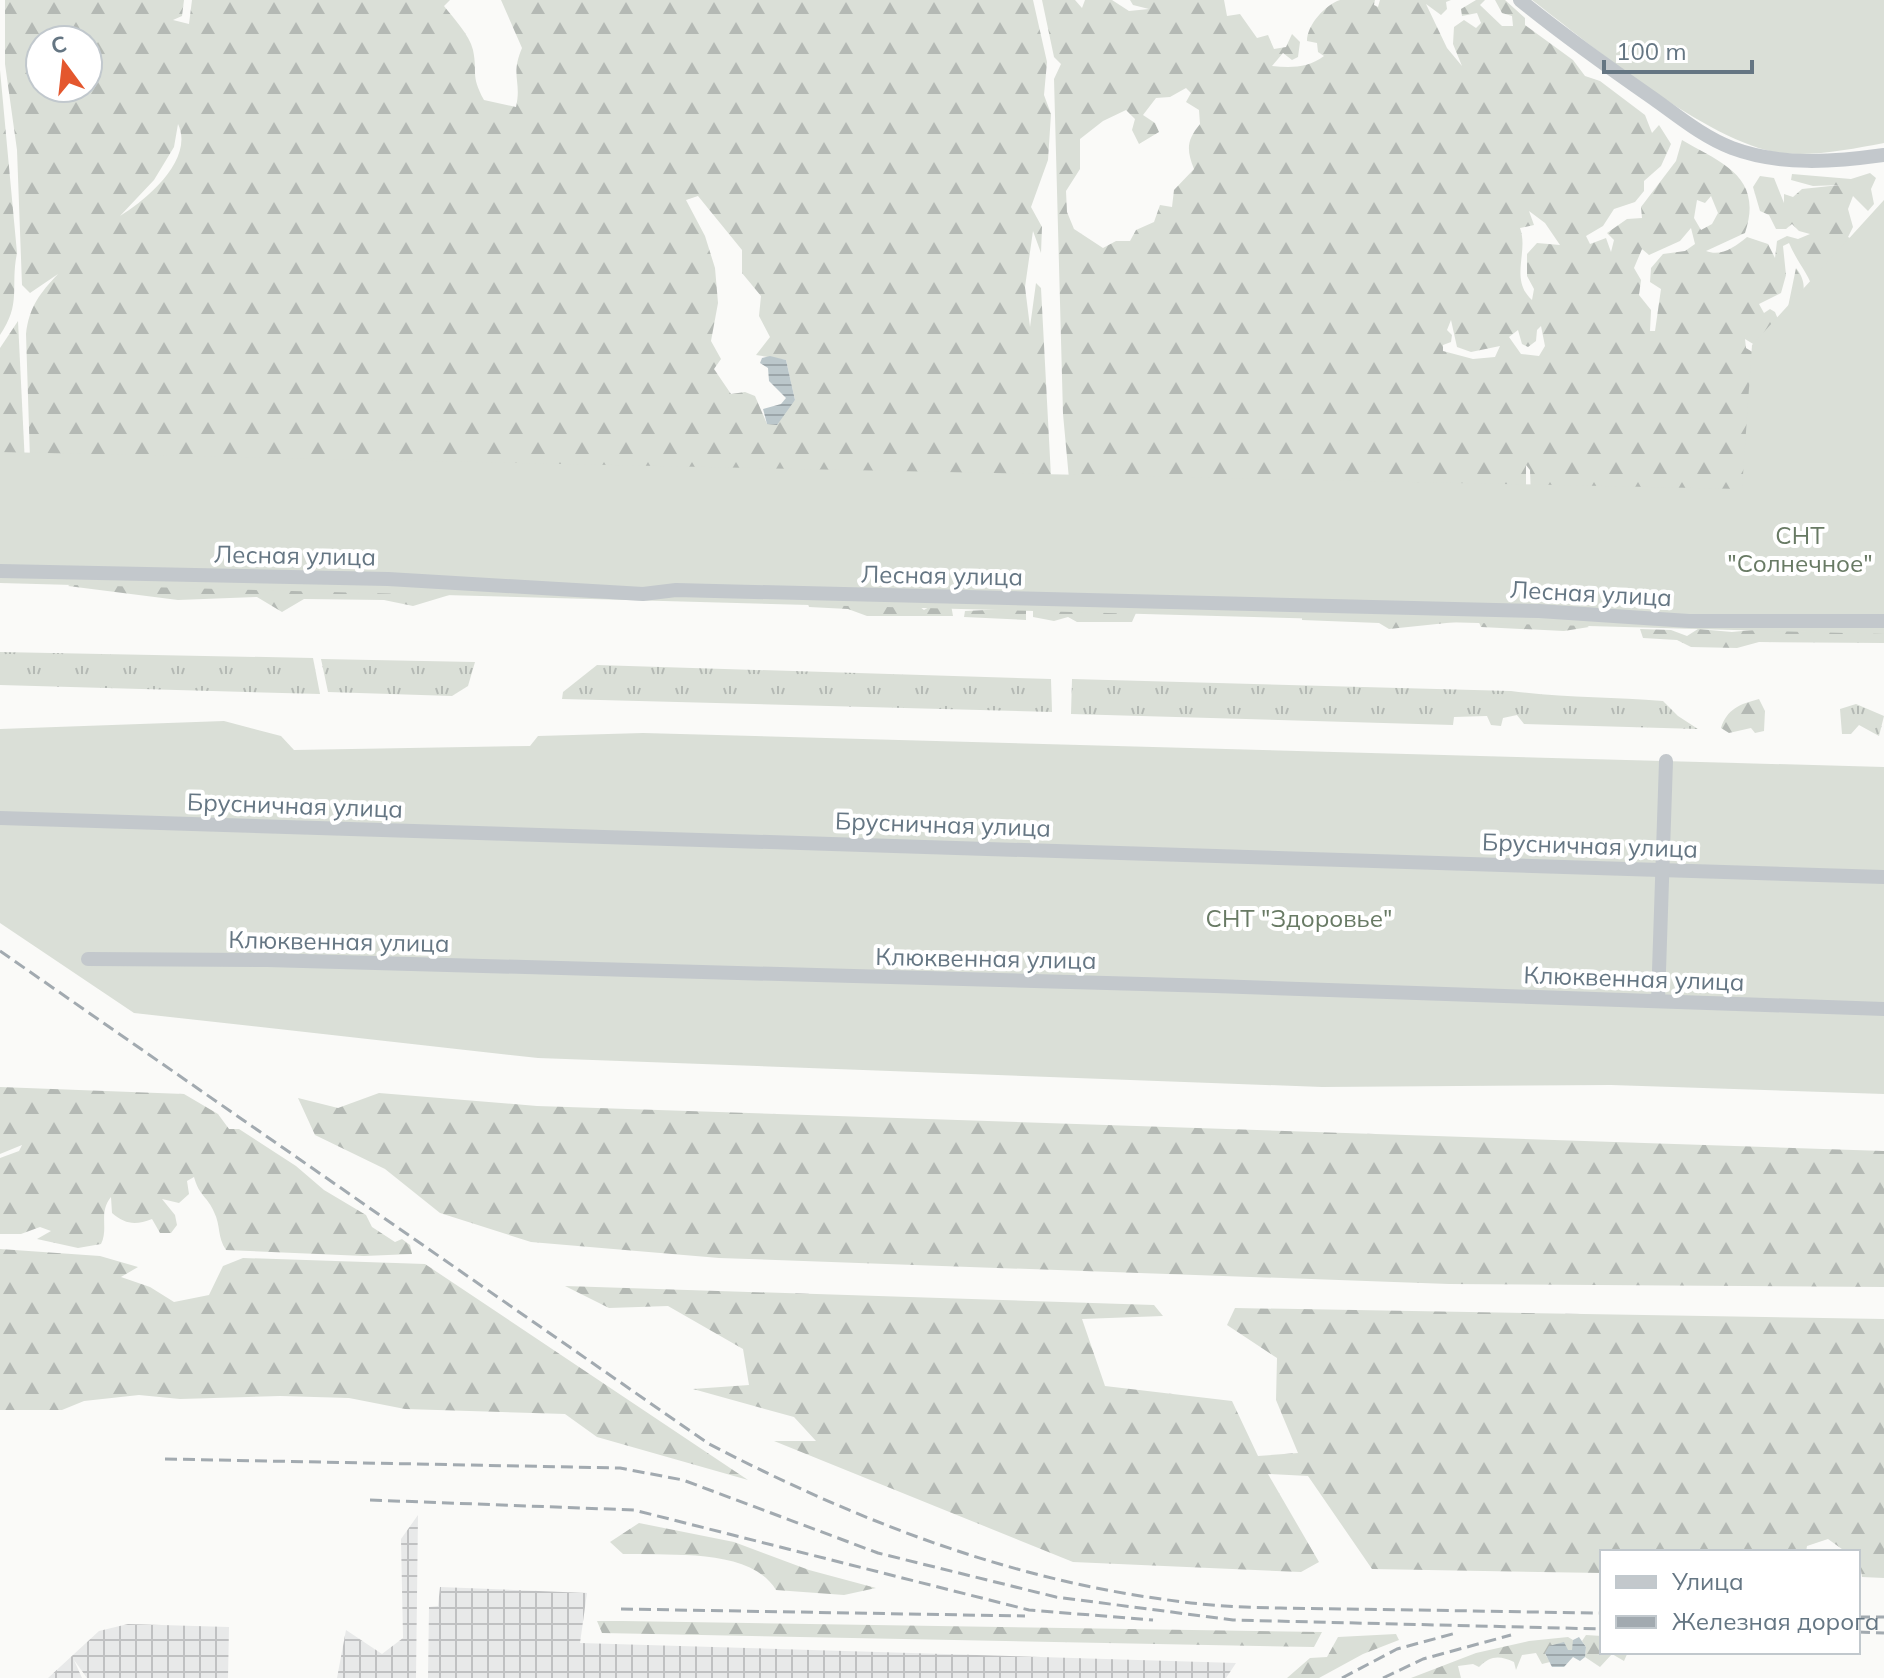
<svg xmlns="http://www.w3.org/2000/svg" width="1884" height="1678" viewBox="0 0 1884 1678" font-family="Mulish,sans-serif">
  <defs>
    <pattern id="industrial-grid" width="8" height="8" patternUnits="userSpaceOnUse" patternTransform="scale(2)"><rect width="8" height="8" fill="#e8e9e9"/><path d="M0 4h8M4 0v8" fill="none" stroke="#c0c1c2"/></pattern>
    <pattern id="grass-tufts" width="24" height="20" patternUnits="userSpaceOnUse" patternTransform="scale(2)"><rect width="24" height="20" fill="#dadfd7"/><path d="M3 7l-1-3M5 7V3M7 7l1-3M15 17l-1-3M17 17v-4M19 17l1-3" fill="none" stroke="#b4b9b4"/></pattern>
    <pattern id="forest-firs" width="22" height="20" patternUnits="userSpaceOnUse" patternTransform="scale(2)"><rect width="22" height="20" fill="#dadfd7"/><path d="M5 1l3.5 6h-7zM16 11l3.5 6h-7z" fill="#b4b9b4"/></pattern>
    <pattern id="water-rules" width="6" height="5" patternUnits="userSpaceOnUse" patternTransform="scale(2)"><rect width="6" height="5" fill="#bbc7cb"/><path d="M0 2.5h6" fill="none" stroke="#9ca6aa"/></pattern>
  </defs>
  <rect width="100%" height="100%" fill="#fafaf8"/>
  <g fill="url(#industrial-grid)">
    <path d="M 418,1515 L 416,1678 L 337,1678 L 346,1630 L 382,1654 L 403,1638 L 401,1539 Z"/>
    <path d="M 440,1587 L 587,1593 L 580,1643 L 1236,1663 L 1226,1678 L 428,1678 L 429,1607 L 438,1606 Z"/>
    <path d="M 128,1624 L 229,1627 L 228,1678 L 87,1678 L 74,1660 L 82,1678 L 48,1678 L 99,1631 Z"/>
  </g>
  <g fill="url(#grass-tufts)">
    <path d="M 0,652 L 313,658 L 320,694 L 0,685 Z"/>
    <path d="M 321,659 L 475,662 L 468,686 L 452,696 L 328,692 Z"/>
    <path d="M 597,665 L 1051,679 L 1052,712 L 562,699 L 563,692 Z"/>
    <path d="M 1072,679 L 1511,691 C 1562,698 1612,697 1663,701 L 1678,716 L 1698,729 L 1524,724 L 1517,715 L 1503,718 L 1501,726 L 1491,725 L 1487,716 L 1454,717 L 1453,725 L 1071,714 Z"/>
    <path d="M 1856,704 L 1884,716 L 1879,736 L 1859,725 L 1851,734 L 1842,734 L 1840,709 Z"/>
  </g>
  <g fill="url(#forest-firs)" fill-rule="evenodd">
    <path d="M 5,0 L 184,0 L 182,16 L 173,20 L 189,24 L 192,0 L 450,0 L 444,6 C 454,19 469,34 473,50 C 478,74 470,74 484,100 L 516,107 C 522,81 510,76 522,48 L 501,0 L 1033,0 L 1047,62 L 1044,95 L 1051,114 L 1048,160 L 1031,207 L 1042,227 L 1041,253 L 1033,231 L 1025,287 L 1030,327 L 1036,283 L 1041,288 L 1051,477 L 30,459 L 26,334 C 29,307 40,293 58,274 L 30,293 L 22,285 L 17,150 L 5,64 ZM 40,40 L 88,40 L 88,88 L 40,88 ZM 178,124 C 195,160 145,201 120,216 L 154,180 L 174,147 ZM 698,196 L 742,250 L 742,273 L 761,296 L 759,316 L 770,337 L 756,355 L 786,360 L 795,400 L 767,424 L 755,396 L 745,392 L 731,394 L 714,369 L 721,359 L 711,341 L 718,303 L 715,268 L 705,236 L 686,200 Z"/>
    <path d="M 1042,0 L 1075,0 L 1082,8 L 1085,0 L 1112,0 L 1129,11 L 1149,9 L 1133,5 L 1130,0 L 1224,0 L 1227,16 L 1240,14 L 1257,38 L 1268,35 L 1274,49 L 1286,47 L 1292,34 L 1300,42 L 1298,57 L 1292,60 L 1283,53 L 1272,66 C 1291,68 1308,68 1324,56 L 1318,52 L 1317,43 L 1307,41 C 1307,25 1325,5 1340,0 C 1350,0 1365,0 1375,0 L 1374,5 L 1378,7 L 1380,0 L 1451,0 L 1446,2 L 1447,9 L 1441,15 L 1426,4 L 1447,48 L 1462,66 L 1453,44 L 1454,27 L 1464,20 L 1476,28 L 1481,23 L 1477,13 L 1462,16 L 1461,9 L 1476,0 L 1485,0 L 1480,5 L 1502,26 L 1513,26 L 1512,16 L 1502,13 L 1495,0 L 1505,0 L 1525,18 L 1525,25 L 1573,60 L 1585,76 L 1600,81 L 1645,115 L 1652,133 L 1659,125 L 1671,144 L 1661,166 L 1644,181 L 1644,191 L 1635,202 L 1614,209 L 1603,226 L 1586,236 L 1590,244 L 1606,238 L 1611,252 L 1614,240 L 1607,233 L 1627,219 L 1642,218 L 1641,207 L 1676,161 L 1682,140 C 1721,163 1764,176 1745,233 L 1706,251 C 1721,257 1735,247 1747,237 L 1768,244 L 1775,258 L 1777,241 L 1787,236 L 1798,239 L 1810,234 L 1799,231 L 1792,224 L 1786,229 L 1776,229 L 1769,215 L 1760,211 L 1753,187 L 1760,176 L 1774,178 L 1784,203 L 1784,194 L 1793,197 L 1802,189 L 1840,185 L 1813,186 L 1791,180 L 1792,174 L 1851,179 L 1870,173 L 1876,178 L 1871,189 L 1874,204 L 1868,211 L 1853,196 L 1848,209 L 1853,227 L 1848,237 L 1860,243 L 1815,294 C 1809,274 1797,262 1789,243 L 1783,246 L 1786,275 L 1781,293 L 1759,304 L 1764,313 L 1770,309 L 1775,312 L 1780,324 L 1788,307 L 1796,268 C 1821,299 1779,326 1758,347 L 1745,339 L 1746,348 L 1884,434 L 1884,566 L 1531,497 L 1530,470 L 1526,465 L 1526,489 L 1069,479 L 1063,414 L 1054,79 L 1061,64 L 1054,57 ZM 1186,88 L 1191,93 L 1186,102 L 1199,110 L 1200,124 C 1187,140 1186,149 1194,169 L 1174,190 L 1172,207 L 1160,205 L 1154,222 L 1136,230 L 1130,241 L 1116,241 L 1103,248 L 1074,229 L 1067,212 L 1066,191 L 1080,169 L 1080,139 L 1103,121 L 1126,110 L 1135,119 L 1132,130 L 1139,144 L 1159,132 L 1155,123 L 1143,115 L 1156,98 L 1170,97 ZM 1711,196 L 1718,213 L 1712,224 L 1701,230 L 1694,218 L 1697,200 L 1705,203 ZM 1529,211 L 1545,223 L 1560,245 L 1537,243 L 1527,254 L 1527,276 L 1534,289 L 1532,300 C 1509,279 1529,252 1520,228 L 1534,225 ZM 1691,228 L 1695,244 L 1685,251 L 1663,254 L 1651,268 L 1650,282 L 1661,289 L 1655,331 L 1650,331 L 1651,310 L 1639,295 L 1641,280 L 1634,268 L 1642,249 L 1649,255 L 1680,241 ZM 1451,320 L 1457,347 L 1471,352 L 1500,346 L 1495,357 L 1473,359 L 1443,351 L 1443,345 L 1451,342 L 1452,335 L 1447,330 ZM 1541,326 L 1545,346 L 1539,356 L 1521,354 L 1509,337 L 1518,330 L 1522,344 L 1528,347 L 1536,341 L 1537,330 Z"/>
    <path d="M 0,70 L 17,253 C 10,287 22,303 0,335 Z"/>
    <path d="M 18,321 L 26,485 L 0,506 L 0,348 Z"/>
    <path d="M 81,577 L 466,590 L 413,606 L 384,600 L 304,599 L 282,612 L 257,597 L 178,600 L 68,586 Z"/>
    <path d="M 807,601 L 912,601 L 924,610 L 938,602 L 951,605 L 953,616 L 867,616 L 848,609 L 809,607 Z"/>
    <path d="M 1033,604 L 1136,613 L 1132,622 L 1077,622 L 1068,617 L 1054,621 L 1033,617 Z"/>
    <path d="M 1026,608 L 1026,620 L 964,617 L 965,611 Z"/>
    <path d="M 1302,612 L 1442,614 L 1456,622 L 1389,629 L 1379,623 L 1302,620 Z"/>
    <path d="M 1477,618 L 1576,619 L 1589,627 L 1564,631 L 1481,627 Z"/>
    <path d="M 1772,628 C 1810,635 1846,629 1884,629 L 1884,643 L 1759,642 L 1737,648 L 1691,647 L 1677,640 L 1643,638 L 1640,629 L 1671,630 L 1687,636 L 1698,629 L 1732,632 Z"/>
    <path d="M 1759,699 L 1765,711 L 1764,731 L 1755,733 L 1751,728 L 1729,733 L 1721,728 C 1727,709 1740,704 1759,699 Z"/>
    <path d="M 0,1087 L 184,1094 L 218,1114 L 229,1129 L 239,1129 L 296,1166 L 324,1190 L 366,1215 L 372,1227 L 395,1242 L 402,1239 L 410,1245 L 412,1254 L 364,1256 L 226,1250 C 217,1237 221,1226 214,1212 C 208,1197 199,1196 194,1177 L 187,1181 L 189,1194 L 179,1203 L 162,1199 L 175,1215 L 177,1225 L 171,1233 L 160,1233 L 152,1219 C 136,1225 126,1225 112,1213 L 111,1197 C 98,1213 109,1228 101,1244 L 78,1248 L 37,1239 L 51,1231 L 40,1227 L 21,1234 L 0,1234 L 0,1158 L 19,1151 L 22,1145 L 0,1154 Z"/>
    <path d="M 379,1093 L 537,1106 L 1884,1151 L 1884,1287 L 1449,1284 L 719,1258 L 531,1242 L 440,1213 L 385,1169 L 315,1135 L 298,1098 L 338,1108 Z"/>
    <path d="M 0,1249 L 100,1256 L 138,1267 L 121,1277 L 150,1287 L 174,1302 L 209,1295 L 223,1266 L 243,1258 L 425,1264 L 748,1480 L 597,1437 L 565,1414 L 405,1409 L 349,1398 L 280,1396 L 180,1399 L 139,1395 L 84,1401 L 62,1410 L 0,1410 Z"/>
    <path d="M 565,1286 L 1154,1305 L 1163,1316 L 1082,1319 L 1105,1386 L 1232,1401 L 1258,1456 L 1298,1453 L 1276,1400 L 1277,1358 L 1227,1325 L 1235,1308 L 1884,1319 L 1884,1578 L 1862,1577 L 1858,1552 L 1846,1552 L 1828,1539 L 1807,1546 L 1806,1552 L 1602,1552 L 1602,1573 L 1372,1569 L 1308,1476 L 1268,1474 L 1319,1562 L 1301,1572 L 1073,1562 L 774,1441 L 816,1441 L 794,1417 L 693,1389 L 749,1385 L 743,1349 L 668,1306 L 609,1308 Z"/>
    <path d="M 639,1523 L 734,1542 L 809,1570 L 876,1588 L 844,1595 L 776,1590 C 750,1547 668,1556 623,1554 L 610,1542 Z"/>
    <path d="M 597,1621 L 623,1621 L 1322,1632 L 1314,1647 L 602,1633 Z"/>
    <path d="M 1396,1634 L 1399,1640 L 1363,1654 L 1319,1678 L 1287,1678 L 1310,1658 L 1327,1657 L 1338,1637 Z"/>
    <path d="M 1586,1635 L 1602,1636 L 1602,1652 L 1628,1652 L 1624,1661 L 1612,1654 L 1600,1667 L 1585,1657 L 1586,1647 L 1582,1641 Z"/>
    <path d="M 1568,1637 L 1573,1640 L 1573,1650 L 1545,1654 L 1550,1662 L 1542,1664 L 1536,1653 L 1522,1655 L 1516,1670 L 1514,1662 C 1499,1655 1490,1656 1479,1667 L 1473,1664 L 1458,1666 L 1461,1678 L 1411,1678 L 1476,1653 L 1529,1641 Z"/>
  </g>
  <g fill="#dadfd7">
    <path d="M 1532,0 L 1884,0 L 1884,143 C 1851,149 1814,157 1781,153 C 1709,144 1591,45 1532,0 Z"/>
    <path d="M 1884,200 L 1884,634 L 0,583 L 0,452 L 1742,489 L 1752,345 Z"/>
    <path d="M 224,721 L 281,736 L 294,750 L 530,746 L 538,736 L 643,733 L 1884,767 L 1884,1094 L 1611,1085 L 1322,1087 L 538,1058 L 134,1013 L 0,923 L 0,729 Z"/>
  </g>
  <g fill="url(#water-rules)">
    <path d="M 770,356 L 786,360 L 795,400 L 777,425 L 767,424 L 763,409 L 781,404 L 786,398 L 769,381 L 768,368 L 760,363 L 762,358 Z"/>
    <path d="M 1579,1637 L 1586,1647 L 1585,1657 L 1580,1661 L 1573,1657 L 1564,1667 L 1552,1667 L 1545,1653 L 1549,1646 L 1564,1642 L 1568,1650 L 1572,1650 L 1573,1640 Z"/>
  </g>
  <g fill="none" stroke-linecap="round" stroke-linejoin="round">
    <g stroke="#c3c8cc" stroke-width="14">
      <path d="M 1520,0 C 1563,35 1608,67 1654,99 C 1678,116 1703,137 1732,148 C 1780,166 1834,162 1884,155"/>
      <path d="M 0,571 L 388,579 L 643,594 L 676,590 L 1539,611 L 1689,621 L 1884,621"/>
      <path d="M 0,818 L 1884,877"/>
      <path d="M 88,959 L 267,960 L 1215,986 L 1884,1009"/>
      <path d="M 1658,1001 L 1666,761"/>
    </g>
    <g stroke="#a2aab0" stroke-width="3" stroke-dasharray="12 6" stroke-linecap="butt">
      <path d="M 0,951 L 709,1444 C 860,1522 1014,1582 1184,1602 C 1237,1609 1293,1608 1347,1609 C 1432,1610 1517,1612 1602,1613"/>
      <path d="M 165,1459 L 620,1468 L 683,1480 L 878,1553 L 1056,1597 L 1233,1620 L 1602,1629"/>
      <path d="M 370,1500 L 634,1510 L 1029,1610 L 1153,1620"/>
      <path d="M 621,1609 L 1025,1616"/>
      <path d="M 1858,1617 L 1884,1617"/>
      <path d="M 1858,1632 L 1884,1633"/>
      <path d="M 1342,1678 L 1397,1649 L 1456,1633"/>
      <path d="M 1383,1678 L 1423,1659 L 1511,1635"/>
    </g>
  </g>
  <g text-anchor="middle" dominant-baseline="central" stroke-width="8" stroke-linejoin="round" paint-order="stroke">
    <g font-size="24" fill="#687a64" stroke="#fff">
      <text x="1800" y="535">СНТ<tspan x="1800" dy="28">"Солнечное"</tspan></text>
      <text x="1299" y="918">СНТ "Здоровье"</text>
    </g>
    <g font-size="24" fill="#657683" stroke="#fff">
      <text transform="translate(295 555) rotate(1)">Лесная улица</text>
      <text transform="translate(942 575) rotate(1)">Лесная улица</text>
      <text transform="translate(1591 593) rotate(3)">Лесная улица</text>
      <text transform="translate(295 805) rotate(2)">Брусничная улица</text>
      <text transform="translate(943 824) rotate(2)">Брусничная улица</text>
      <text transform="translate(1590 845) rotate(2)">Брусничная улица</text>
      <text transform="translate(339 941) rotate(1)">Клюквенная улица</text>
      <text transform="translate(986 958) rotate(1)">Клюквенная улица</text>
      <text transform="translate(1634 978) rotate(2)">Клюквенная улица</text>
    </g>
  </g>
  <rect x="1600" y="1550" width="260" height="104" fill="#ffffff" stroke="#c1c8cd" stroke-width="2"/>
  <rect x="1616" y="1576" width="40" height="12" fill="#c3c8cc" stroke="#c1c8cd" stroke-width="2"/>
  <text x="1672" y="1590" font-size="24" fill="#657683">Улица</text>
  <rect x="1616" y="1616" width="40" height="12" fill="#a2aab0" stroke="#c1c8cd" stroke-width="2"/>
  <text x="1672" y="1630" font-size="24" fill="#657683">Железная дорога</text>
  <g transform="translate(64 64) rotate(345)"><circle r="38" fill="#ffffff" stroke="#c1c8cd" stroke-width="2"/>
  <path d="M0-6L14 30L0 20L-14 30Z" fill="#e4572e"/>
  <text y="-12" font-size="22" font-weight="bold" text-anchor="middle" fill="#657683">С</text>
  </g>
  <path d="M1604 60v12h148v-12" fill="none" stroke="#657683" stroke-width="4"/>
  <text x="1616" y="60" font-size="24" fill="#657683" stroke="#ffffff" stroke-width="6" paint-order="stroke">100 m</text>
</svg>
